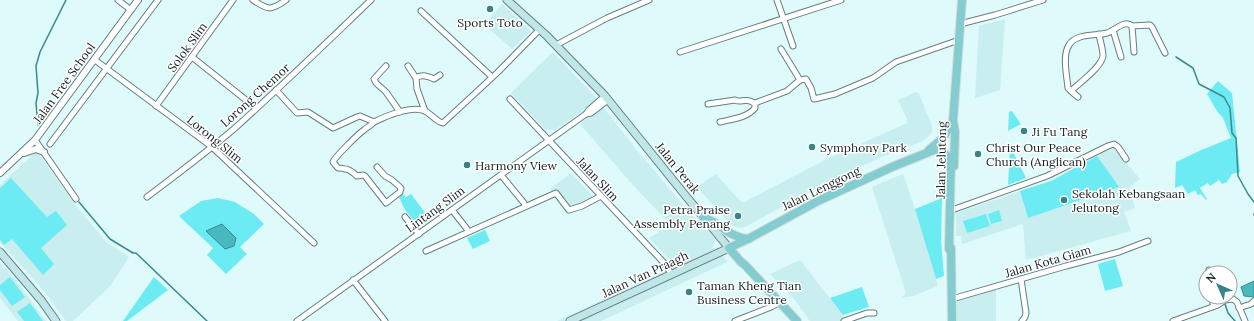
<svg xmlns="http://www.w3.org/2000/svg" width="1254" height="321" viewBox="0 0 1254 321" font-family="Lora,serif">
  <rect width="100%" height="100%" fill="#defafb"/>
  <g fill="#c8eef0">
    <path d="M 502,4 L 531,31 L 512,49 L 486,26 L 486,22 Z"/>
    <path d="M 1005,19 L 1000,90 L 975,98 L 979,26 Z"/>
    <path d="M 553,52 L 598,100 L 555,130 L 545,129 L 511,93 Z"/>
    <path d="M 916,92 L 919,94 L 932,126 L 932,131 L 928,137 L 921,142 L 894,152 L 838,176 L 745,227 L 740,228 L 733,226 L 730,224 L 697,187 L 716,174 L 739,200 L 743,202 L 746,201 L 829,158 L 905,124 L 907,123 L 907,119 L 898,100 Z"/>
    <path d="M 602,106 L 640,154 L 691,214 L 715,239 L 712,249 L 717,247 L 727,262 L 601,321 L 557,321 L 687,261 L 675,266 L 649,238 L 671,225 L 633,185 L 580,124 Z"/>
    <path d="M 1113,147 L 1140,179 L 1129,188 L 1135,208 L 1124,212 L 1131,231 L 1026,260 L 1023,224 L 962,244 L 961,236 L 956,236 L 956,213 L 1051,181 Z"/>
    <path d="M 35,153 L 38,153 L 77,207 L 106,242 L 129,257 L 110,286 L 73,321 L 66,321 L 44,291 L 0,242 L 0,185 Z"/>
    <path d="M 571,173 L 598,202 L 568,212 L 550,189 Z"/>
    <path d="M 903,174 L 915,209 L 938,286 L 913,296 L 902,298 L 906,293 L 872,187 Z"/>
    <path d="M 800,260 L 843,315 L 846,321 L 810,321 L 795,300 L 770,274 Z"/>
    <path d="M 0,263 L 15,279 L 46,321 L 18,321 L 0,298 Z"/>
    <path d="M 996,284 L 996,321 L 957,321 L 957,295 Z"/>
  </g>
  <g fill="#6debf2">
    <path d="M 1218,81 L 1232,93 L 1240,172 L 1232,174 L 1227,182 L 1222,184 L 1219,180 L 1210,186 L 1208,183 L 1200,188 L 1207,199 L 1206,200 L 1201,194 L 1198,195 L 1195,190 L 1188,194 L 1182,185 L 1175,188 L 1176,162 L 1199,151 L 1231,138 L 1223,118 L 1217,111 L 1207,94 Z"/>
    <path d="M 1012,111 L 1021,124 L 1008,131 L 1009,112 Z"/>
    <path d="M 1010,146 L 1026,178 L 1008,185 Z"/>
    <path d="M 1097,156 L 1119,187 L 1028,218 L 1020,191 L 1051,181 Z"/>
    <path d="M 11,178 L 47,217 L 56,211 L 67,225 L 41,248 L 54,264 L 43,275 L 12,239 L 4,245 L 0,240 L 0,188 Z"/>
    <path d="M 403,194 L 406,197 L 411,194 L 426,214 L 425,216 L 420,221 L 413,220 L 404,208 L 399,197 Z"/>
    <path d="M 218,198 L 235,202 L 254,214 L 264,224 L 240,247 L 247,254 L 226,274 L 207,255 L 213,248 L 179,216 L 201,201 Z"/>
    <path d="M 942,198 L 941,240 L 944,276 L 936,279 L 915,209 Z"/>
    <path d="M 999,210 L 1002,221 L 991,224 L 988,214 Z"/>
    <path d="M 986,214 L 990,226 L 967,233 L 963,221 Z"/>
    <path d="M 485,230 L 490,241 L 473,249 L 467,238 Z"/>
    <path d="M 1115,259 L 1123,286 L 1105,291 L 1098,264 Z"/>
    <path d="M 10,277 L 25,297 L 12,306 L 0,290 L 0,285 Z"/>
    <path d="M 154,277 L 168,290 L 127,321 L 123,321 Z"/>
    <path d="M 862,287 L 869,307 L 843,315 L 830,298 Z"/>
    <path d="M 30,303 L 43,321 L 24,321 L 17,312 Z"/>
  </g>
  <g fill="#47b9bf" stroke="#388a8f">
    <path d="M 222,224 L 236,238 L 234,246 L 225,249 L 206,231 Z"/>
    <path d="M 1254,281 L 1254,297 L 1244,296 L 1241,287 Z"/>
  </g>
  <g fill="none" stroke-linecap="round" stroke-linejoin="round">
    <g stroke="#388a8f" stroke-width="1.5">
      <path d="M 1176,57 L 1193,68 L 1199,84 L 1224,97 L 1230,108 L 1232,133 L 1236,138 L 1238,176 L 1248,194 L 1254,202"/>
      <path d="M 38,125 L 36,103 L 38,93 L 36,66 L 40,52 L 66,0"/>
      <path d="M 79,202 L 110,239 L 133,253 L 136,253 L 207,321"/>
      <path d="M 1254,214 L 1254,215"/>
      <path d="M 1225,304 L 1228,313 L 1235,321"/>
    </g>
    <g stroke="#657f80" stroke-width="7">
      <g id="minor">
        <path d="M 118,0 L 131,10"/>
        <path d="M 253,0 C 268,10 271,11 286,0"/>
        <path d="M 777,0 L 793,46"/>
        <path d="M 421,11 L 492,77"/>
        <path d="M 960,24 L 995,15 L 1043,0"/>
        <path d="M 1132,26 L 1150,25 L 1152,27 L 1165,53"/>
        <path d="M 1113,30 L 1121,57"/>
        <path d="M 1099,34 C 1100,41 1103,49 1103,56 C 1101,68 1079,83 1071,91 L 1068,88 C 1067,76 1062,56 1069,45 C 1076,33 1096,36 1107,33 C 1115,31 1124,19 1132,26 L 1134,52"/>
        <path d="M 556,45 L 607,18 L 649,0"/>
        <path d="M 781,49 L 800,80 L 806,79 L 811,88 L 814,99 L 835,94 L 873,78 L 896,62 L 959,40"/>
        <path d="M 680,52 L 841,0"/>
        <path d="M 192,57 L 256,108"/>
        <path d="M 95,60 L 212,147 L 314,243"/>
        <path d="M 386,66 L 374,79 L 376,83 L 386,92 L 400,112"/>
        <path d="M 408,66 L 416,78 L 417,89 L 425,111"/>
        <path d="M 416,78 C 421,74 428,76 434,79 L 440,75"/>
        <path d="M 276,90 L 297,113 L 308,112 L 333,128 L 357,117 L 360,116 L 374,122 C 386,116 412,105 425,111 C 430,114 435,119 440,122 L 443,123 L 498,72 L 540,29"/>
        <path d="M 1071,91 L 1078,97"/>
        <path d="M 510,99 L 666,265 L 671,274"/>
        <path d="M 708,104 L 735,100 C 739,103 744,99 750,101 C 752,102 753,103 755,103"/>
        <path d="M 156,106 L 233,0"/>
        <path d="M 586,114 L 589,110 L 605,96"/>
        <path d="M 374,122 C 371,126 367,127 364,130 C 358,134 335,157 333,162 L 338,168 C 348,169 349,169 357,176 L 363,175 L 365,176 L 386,203 L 400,192 L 401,188 L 392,180 L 385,176 L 377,167"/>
        <path d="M 720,122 C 732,119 747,118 755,108 L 755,103 L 787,91 L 800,80"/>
        <path d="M 35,140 L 76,199"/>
        <path d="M 50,144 L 158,0"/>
        <path d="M 501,175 L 524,203"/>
        <path d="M 147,197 C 176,175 207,152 235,128 C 282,86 326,43 371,0"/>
        <path d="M 452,210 L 467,229"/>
        <path d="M 952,210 L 1047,176 L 1108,146 L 1114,144 L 1118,147 L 1126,159"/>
        <path d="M 405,217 L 419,234"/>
        <path d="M 426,251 L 556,193 L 569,210 L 582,206 L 601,196"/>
        <path d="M 1209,273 L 1209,270"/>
        <path d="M 1021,279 L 1026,313 L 1025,317 L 1022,321"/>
        <path d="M 353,280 L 385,321"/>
        <path d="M 1211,297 L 1214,306"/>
        <path d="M 952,299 L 1066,266 L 1119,252 L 1148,241"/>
        <path d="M 1239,308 L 1251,304 L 1254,301"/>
        <path d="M 297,321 L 548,141 L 586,114 L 591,113 L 608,100"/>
        <path d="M 735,321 L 771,307 L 780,302"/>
        <path d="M 844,321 L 867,313 L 874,313"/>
        <path d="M 1173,321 L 1218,305 L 1225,300 L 1233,299 L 1237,302 L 1245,321"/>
      </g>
    </g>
    <g stroke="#657f80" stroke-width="8">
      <g id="tertiary">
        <path d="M 24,153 L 36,149 L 44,152"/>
        <path d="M 0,173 L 35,140 L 138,0"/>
      </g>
    </g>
    <g stroke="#657f80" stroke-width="9">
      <g id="secondary">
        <path d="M 507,0 L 547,36 L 605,96 L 685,195 L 729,248 L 570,321"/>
        <path d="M 0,252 L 41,300 L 56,321"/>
      </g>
    </g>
    <g stroke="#d9dbdb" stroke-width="10">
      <g id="primary">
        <path d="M 929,150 L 943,138 L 953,121"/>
        <path d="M 954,166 L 955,131 L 953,121 L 962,0"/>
        <path d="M 703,217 C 720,223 728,237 748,239"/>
        <path d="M 951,248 L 952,321"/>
        <path d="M 797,321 L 745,265 L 741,262 L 729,248 L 748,239 L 818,201 L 892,167 L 934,150 C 943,151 946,154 951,160 L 949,249 L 951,252"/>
      </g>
    </g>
    <use href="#minor" stroke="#fff" stroke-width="5"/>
    <use href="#tertiary" stroke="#fff" stroke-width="6"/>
    <use href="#secondary" stroke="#c1e6e7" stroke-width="7"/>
    <use href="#primary" stroke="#83ccd0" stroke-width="8"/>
  </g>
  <g fill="#398286" stroke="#fff" stroke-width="1.5">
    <circle cx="490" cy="9" r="4"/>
    <circle cx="1024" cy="131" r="4"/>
    <circle cx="812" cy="147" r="4"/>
    <circle cx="978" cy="154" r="4"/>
    <circle cx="467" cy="165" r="4"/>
    <circle cx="1064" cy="200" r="4"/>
    <circle cx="738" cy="216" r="4"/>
    <circle cx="689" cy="292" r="4"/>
  </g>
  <g text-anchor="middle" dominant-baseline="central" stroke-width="3" stroke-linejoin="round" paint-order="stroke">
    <g font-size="12" fill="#141e1f" stroke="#fff" text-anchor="start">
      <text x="490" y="22" text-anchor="middle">Sports Toto</text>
      <text x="1032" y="131">Ji Fu Tang</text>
      <text x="820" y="147">Symphony Park</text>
      <text x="986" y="147">Christ Our Peace<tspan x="986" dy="14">Church (Anglican)</tspan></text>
      <text x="475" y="165">Harmony View</text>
      <text x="1072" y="193">Sekolah Kebangsaan<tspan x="1072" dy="14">Jelutong</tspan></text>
      <text x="730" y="209" text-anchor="end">Petra Praise<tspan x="730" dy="14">Assembly Penang</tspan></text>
      <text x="697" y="285">Taman Kheng Tian<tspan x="697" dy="14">Business Centre</tspan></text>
    </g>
    <g font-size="12" fill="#141e1f" stroke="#fff">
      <text transform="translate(187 47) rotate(-54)">Solok Slim</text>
      <text transform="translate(64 83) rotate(-54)">Jalan Free School</text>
      <text transform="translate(255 95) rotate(-42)">Lorong Chemor</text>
      <text transform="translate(215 139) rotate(39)">Lorong Slim</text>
      <text transform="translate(941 160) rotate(-89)">Jalan Jelutong</text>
      <text transform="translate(678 168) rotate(51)">Jalan Perak</text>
      <text transform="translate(598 179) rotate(47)">Jalan Slim</text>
      <text transform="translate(821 188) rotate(-26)">Jalan Lenggong</text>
      <text transform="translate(435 209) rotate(-36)">Lintang Slim</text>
      <text transform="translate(1048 261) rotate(-16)">Jalan Kota Giam</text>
      <text transform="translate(645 274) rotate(-25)">Jalan Van Praagh</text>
    </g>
  </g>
  <g transform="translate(1218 285) rotate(315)"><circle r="19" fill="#ffffff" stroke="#a1a5a5"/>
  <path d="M0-3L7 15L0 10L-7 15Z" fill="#398286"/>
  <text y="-6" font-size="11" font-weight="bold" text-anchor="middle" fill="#141e1f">N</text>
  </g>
</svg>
